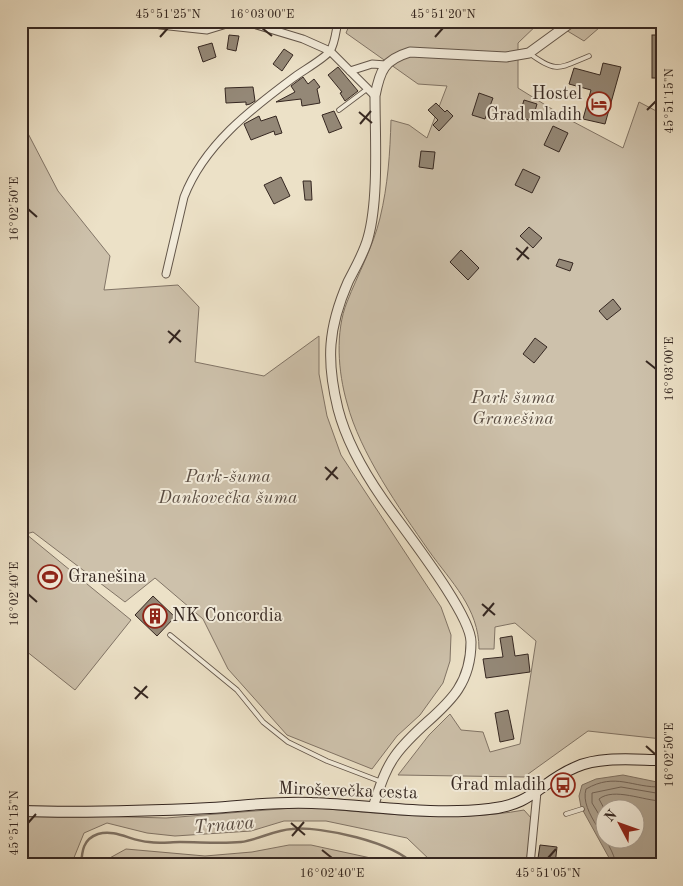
<svg xmlns="http://www.w3.org/2000/svg" width="683" height="886" viewBox="0 0 683 886" font-family="'Old Standard TT',serif">
  <rect width="100%" height="100%" fill="#ece1c7"/>
  <filter id="stains"><feTurbulence type="fractalNoise" baseFrequency=".004" numOctaves="4"/><feColorMatrix values="0 0 0 0 .2 0 0 0 0 .09 0 0 0 0 .02 0 0 0 .5 -.17"/></filter>
  <radialGradient id="worn" r=".72"><stop offset=".6" stop-color="#630" stop-opacity="0"/><stop offset="1" stop-color="#630" stop-opacity=".3"/></radialGradient>
  <g fill="#cdc1ab" stroke="#817466">
    <path d="M 351,21 L 541,21 L 518,43 L 518,88 L 568,119 L 623,148 L 639,102 L 662,114 L 662,739 L 588,731 L 524,777 L 398,775 L 429,735 L 450,714 L 461,730 L 483,732 L 490,752 L 520,744 L 536,641 L 515,623 L 495,627 L 494,649 L 479,649 C 479,608 451,582 429,551 C 399,508 360,453 347,403 C 338,372 335,332 347,302 C 358,274 373,247 380,218 C 388,185 390,153 391,120 L 409,125 L 427,138 L 447,86 L 418,84 L 346,33 Z"/>
    <path d="M 551,21 L 607,21 L 584,41 Z"/>
    <path d="M 21,120 L 58,191 L 110,256 L 104,290 L 178,285 L 199,307 L 195,362 L 264,376 L 319,336 L 319,374 L 327,416 L 341,455 L 441,607 L 451,635 L 450,661 L 443,683 L 420,715 L 397,736 L 372,769 L 287,735 L 228,669 L 203,619 L 155,578 L 125,602 L 33,532 L 26,534 L 131,620 L 75,690 L 21,647 Z"/>
    <path d="M 305,807 C 377,813 453,823 524,810 L 532,819 L 526,865 L 431,865 L 432,862 L 407,838 L 326,821 L 284,821 L 251,831 L 175,836 L 147,833 L 107,823 L 84,833 L 71,865 L 34,865 L 28,858 L 21,858 L 21,814 L 166,818 Z"/>
    <path d="M 289,845 L 311,845 L 380,860 L 382,865 L 97,865 L 126,849 L 205,856 L 252,852 Z"/>
  </g>
  <path fill="#aea28f" stroke="#7e7163" fill-rule="evenodd" d="M 623,775 L 662,783 L 662,865 L 613,865 L 581,807 L 579,796 L 582,785 L 596,779 ZM 606,808 L 636,808 L 636,838 L 606,838 Z"/>
  <g fill="none" stroke-linecap="round" stroke-linejoin="round">
    <g stroke="#726458" stroke-width="1">
      <path d="M 606,812 L 599,799 C 614,787 644,801 662,801"/>
      <path d="M 606,826 L 592,803 L 592,793 L 621,787 L 662,794"/>
      <path d="M 616,865 C 613,840 579,813 586,789 C 616,772 632,788 662,787"/>
    </g>
    <path stroke="#7e7163" stroke-width="2.5" d="M 81,865 C 82,851 83,839 98,834 C 116,829 131,841 149,842 C 159,844 170,842 180,842 C 200,842 221,844 241,842 C 258,840 274,830 292,829 C 321,826 394,842 414,865"/>
  </g>
  <g fill="#948877" stroke="#352721">
    <path d="M 229,35 L 239,36 L 236,51 L 227,49 Z"/>
    <rect x="652" y="35" width="10" height="43"/>
    <path d="M 212,43 L 216,57 L 203,62 L 198,47 Z"/>
    <path d="M 284,49 L 293,55 L 282,71 L 273,64 Z"/>
    <path d="M 603,63 L 621,67 L 605,124 L 583,119 L 591,90 L 569,84 L 574,68 L 600,75 Z"/>
    <path d="M 338,67 L 358,91 L 345,101 L 340,93 L 342,92 L 328,75 Z"/>
    <path d="M 303,77 L 308,84 L 314,79 L 320,87 L 317,89 L 320,103 L 302,106 L 301,99 L 276,102 L 295,92 L 291,86 Z"/>
    <path d="M 253,87 L 255,101 L 250,104 L 246,105 L 246,102 L 226,103 L 225,88 Z"/>
    <path d="M 479,93 L 493,98 L 485,119 L 472,115 Z"/>
    <path d="M 524,100 L 537,104 L 532,121 L 519,117 Z"/>
    <path d="M 436,103 L 445,112 L 447,110 L 453,116 L 439,131 L 433,125 L 438,120 L 428,110 Z"/>
    <path d="M 334,111 L 342,128 L 329,133 L 322,115 Z"/>
    <path d="M 259,116 L 261,121 L 276,116 L 282,133 L 275,135 L 274,131 L 251,140 L 244,124 Z"/>
    <path d="M 553,126 L 568,133 L 559,152 L 544,145 Z"/>
    <path d="M 421,151 L 435,152 L 433,169 L 419,167 Z"/>
    <path d="M 523,169 L 540,177 L 532,193 L 515,185 Z"/>
    <path d="M 281,177 L 290,196 L 274,204 L 264,185 Z"/>
    <path d="M 303,181 L 311,181 L 312,200 L 305,200 Z"/>
    <path d="M 529,227 L 542,238 L 533,248 L 520,236 Z"/>
    <path d="M 461,250 L 479,268 L 468,280 L 450,262 Z"/>
    <path d="M 559,259 L 573,263 L 570,271 L 556,266 Z"/>
    <path d="M 613,299 L 621,309 L 607,320 L 599,311 Z"/>
    <path d="M 535,338 L 547,347 L 534,363 L 523,354 Z"/>
    <path d="M 153,596 L 175,617 L 157,636 L 135,615 Z"/>
    <path d="M 512,636 L 515,656 L 528,654 L 530,672 L 486,678 L 483,659 L 503,657 L 500,638 Z"/>
    <path d="M 508,710 L 514,739 L 500,742 L 495,713 Z"/>
    <path d="M 540,845 L 557,847 L 555,865 L 537,865 Z"/>
  </g>
  <g fill="none" stroke-linecap="round" stroke-linejoin="round">
    <g stroke="#63564a" stroke-width="5.5">
      <g id="service">
        <path d="M 529,53 C 557,74 559,68 589,56"/>
        <path d="M 339,110 L 367,89"/>
        <path d="M 170,635 L 237,690 L 263,722 L 288,742 L 327,761 L 382,782"/>
        <path d="M 566,814 L 582,809"/>
      </g>
    </g>
    <g stroke="#63564a" stroke-width="9">
      <g id="minor">
        <path d="M 149,21 L 160,25 L 207,30 L 230,23 L 250,23 L 303,39 L 330,51 L 375,96"/>
        <path d="M 350,71 L 372,64 L 386,65"/>
        <path d="M 166,274 L 184,197 C 204,145 250,110 293,78 C 302,71 324,59 330,51 C 335,44 336,30 338,21"/>
        <path d="M 530,865 L 537,792"/>
      </g>
    </g>
    <g stroke="#63564a" stroke-width="11">
      <path id="tertiary" d="M 373,807 C 379,790 384,771 395,756 C 425,714 471,703 471,642 C 471,613 401,526 382,498 C 364,472 346,440 338,409 C 326,360 328,328 348,282 C 355,268 364,253 368,238 C 379,199 375,137 375,96 C 380,70 384,60 410,52 L 506,57 L 529,53 L 573,21"/>
    </g>
    <g stroke="#352721" stroke-width="12">
      <path id="secondary" d="M 21,811 C 84,813 147,811 210,808 C 244,806 278,801 312,803 C 371,805 430,816 489,809 C 533,805 540,782 576,767 C 601,756 635,760 662,760"/>
    </g>
    <use href="#service" stroke="#f3ecdb" stroke-width="4"/>
    <use href="#minor" stroke="#f3ecdb" stroke-width="7"/>
    <use href="#tertiary" stroke="#f3ecdb" stroke-width="9"/>
    <use href="#secondary" stroke="#f3ecdb" stroke-width="10"/>
  </g>
  <path fill="none" stroke="#352721" stroke-width="2" d="M 262,28 L 272,36M 160,37 L 168,28M 435,37 L 443,28M 647,110 L 656,101M 359,112 L 372,123M 360,124 L 371,111M 28,209 L 37,217M 516,248 L 529,259M 517,260 L 528,247M 168,331 L 181,342M 169,343 L 180,330M 646,361 L 656,369M 325,467 L 338,479M 326,480 L 337,467M 28,594 L 37,602M 482,604 L 495,615M 483,616 L 494,603M 134,687 L 148,698M 135,699 L 147,686M 646,746 L 656,755M 28,823 L 36,814M 291,823 L 305,835M 292,836 L 304,822M 322,850 L 332,858M 548,858 L 556,849"/>
  <defs>
    <g id="hotel-ring" transform="scale(1.25)"><circle r="9.5" fill="#f3ecdb" stroke="#8f2418" stroke-width="1.5"/><path d="M-6-4.5h1.5V1H6V5H4.5V3h-9V5H-6ZM-4 0a1.8 1.8 0 1 1 3.6 0ZM.5 0V-2.5h3Q6-2.5 6 0Z" fill="#8f2418"/></g>
    <g id="stadium-ring" transform="scale(1.25)"><circle r="9.5" fill="#f3ecdb" stroke="#8f2418" stroke-width="1.5"/><path d="M0-5a6.5 5 0 1 0 0 10a6.5 5 0 1 0 0-10ZM-3.5-1.8h7v3.6h-7Z" fill="#8f2418"/></g>
    <g id="building-ring" transform="scale(1.25)"><circle r="9.5" fill="#f3ecdb" stroke="#8f2418" stroke-width="1.5"/><path d="M-4-6H4V6H1V3H-1V6H-4ZM-2.5-4.3h1.7v1.8h-1.7ZM.8-4.3h1.7v1.8H.8ZM-2.5-1h1.7V.8h-1.7ZM.8-1h1.7V.8H.8Z" fill="#8f2418"/></g>
    <g id="bus-ring" transform="scale(1.25)"><circle r="9.5" fill="#f3ecdb" stroke="#8f2418" stroke-width="1.5"/><path d="M-5-6H5V4H4V6H2V4H-2V6H-4V4H-5ZM-3.5-4V0h7V-4ZM-3.5 1.2v1.5H-2V1.2ZM2 1.2v1.5H3.5V1.2Z" fill="#8f2418"/></g>
  </defs>
  <g fill-rule="evenodd">
    <use href="#hotel-ring" x="599" y="104"/>
    <use href="#stadium-ring" x="50" y="577"/>
    <use href="#building-ring" x="155" y="616"/>
    <use href="#bus-ring" x="563" y="785"/>
  </g>
  <g text-anchor="middle" dominant-baseline="central" stroke-width="4" stroke-linejoin="round" paint-order="stroke">
    <g font-size="18" fill="#352721" stroke="#f3ecdb" text-anchor="end">
      <text x="582" y="94">Hostel<tspan x="582" dy="21">Grad mladih</tspan></text>
      <text x="68" y="577" text-anchor="start">Granešina</text>
      <text x="172" y="616" text-anchor="start">NK Concordia</text>
      <text x="546" y="785">Grad mladih</text>
    </g>
    <g font-size="18" font-style="italic" fill="#5b4e44" stroke="#f3ecdb">
      <text x="513" y="398">Park šuma<tspan x="513" dy="21">Granešina</tspan></text>
      <text x="228" y="477">Park-šuma<tspan x="228" dy="21">Dankovečka šuma</tspan></text>
    </g>
    <g font-size="18" fill="#352721" stroke="#f3ecdb">
      <text transform="translate(348 791) rotate(2)">Miroševečka cesta</text>
    </g>
    <g font-size="19" font-style="italic" fill="#594c42" stroke="#f3ecdb">
      <text transform="translate(224 826) rotate(-5)">Trnava</text>
    </g>
  </g>
  <rect width="683" height="886" fill="none" stroke="#ece1c7" stroke-width="55"/>
  <g transform="translate(620 824) rotate(311)"><circle r="24" fill="#f3ecdb" stroke="#a79d91"/>
  <path d="M0-4L9 19L0 12L-9 19Z" fill="#8f2418"/>
  <text y="-8" font-size="14" font-weight="bold" text-anchor="middle" fill="#352721">N</text>
  </g>
  <rect x="28" y="28" width="628" height="830" fill="none" stroke="#352721" stroke-width="2"/>
  <g font-size="12" text-anchor="middle" fill="#352721">
    <text x="168" y="18">45°51'25"N</text>
    <text x="262" y="18">16°03'00"E</text>
    <text x="443" y="18">45°51'20"N</text>
    <text transform="translate(669 101) rotate(-90)" y="4">45°51'15"N</text>
    <text transform="translate(14 209) rotate(-90)" y="4">16°02'50"E</text>
    <text transform="translate(669 369) rotate(-90)" y="4">16°03'00"E</text>
    <text transform="translate(14 594) rotate(-90)" y="4">16°02'40"E</text>
    <text transform="translate(669 755) rotate(-90)" y="4">16°02'50"E</text>
    <text transform="translate(14 823) rotate(-90)" y="4">45°51'15"N</text>
    <text x="332" y="877">16°02'40"E</text>
    <text x="548" y="877">45°51'05"N</text>
  </g>
  <rect width="100%" height="100%" filter="url(#stains)"/>
  <rect width="100%" height="100%" fill="url(#worn)"/>
</svg>
